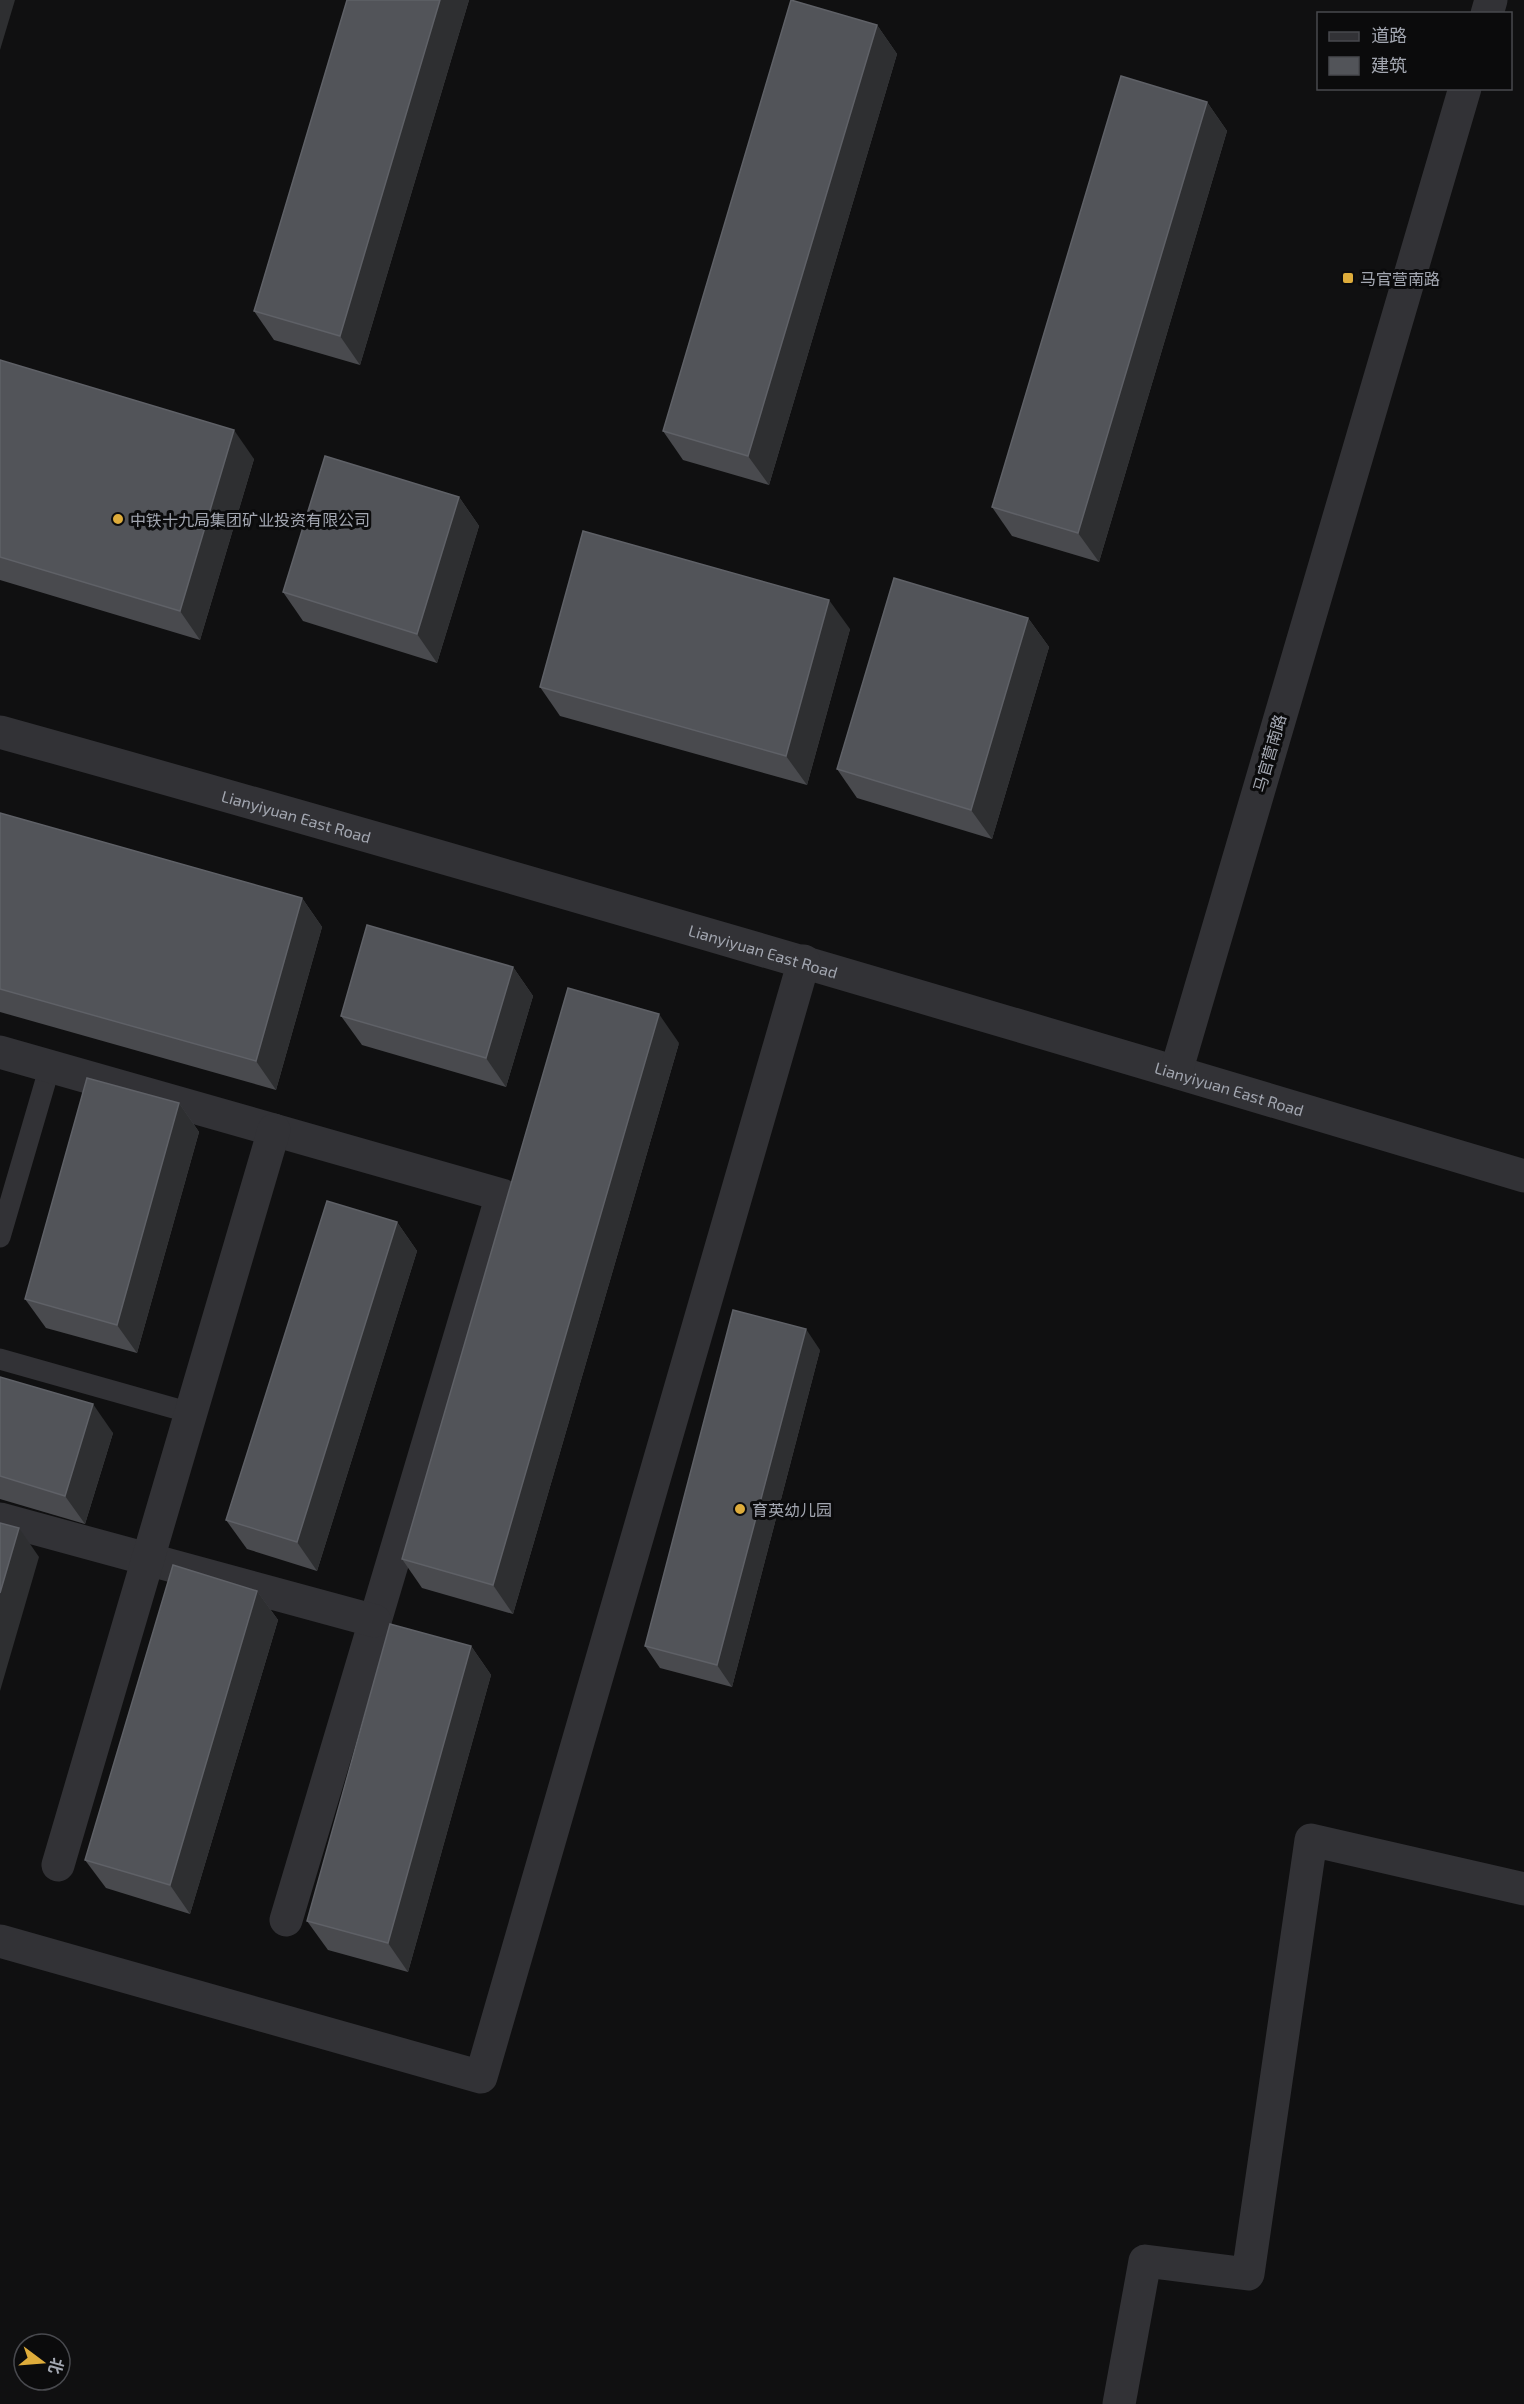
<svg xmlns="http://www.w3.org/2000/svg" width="1524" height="2404" viewBox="0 0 1524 2404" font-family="'Exo 2','Noto Sans SC',sans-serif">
  <rect width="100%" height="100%" fill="#101011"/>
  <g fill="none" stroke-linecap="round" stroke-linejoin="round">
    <g stroke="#323236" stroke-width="21">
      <path d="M 0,1237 L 50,1066"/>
      <path d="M 0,1359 L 191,1413"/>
    </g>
    <g stroke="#323236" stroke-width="33">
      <path d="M 0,1052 L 502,1195 L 286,1920"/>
      <path d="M 0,1519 L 375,1621"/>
      <path d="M 58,1865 L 274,1130"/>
      <path d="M 1119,2404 L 1145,2261 L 1248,2274 L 1311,1840 L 1524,1889"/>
    </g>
    <g stroke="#323236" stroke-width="33">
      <path d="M 1487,14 L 1491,0"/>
      <path id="s1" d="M 0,732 C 510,874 1017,1024 1524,1176"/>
      <path d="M 1176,1072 L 1465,88"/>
      <path d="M 0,1941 L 481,2077 L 804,961"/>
    </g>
  </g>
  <g fill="#494a4e">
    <path d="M 347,0 L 469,0 L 360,365 L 274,340 L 254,311 Z"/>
    <path d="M 877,25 L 897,54 L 769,485 L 683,460 L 663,431 Z"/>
    <path d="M 1207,102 L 1227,131 L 1099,562 L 1012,536 L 992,507 Z"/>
    <path d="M 0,360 L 254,459 L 200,640 L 0,580 Z"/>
    <path d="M 459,497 L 479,526 L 437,663 L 303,621 L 283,592 Z"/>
    <path d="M 1028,618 L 1049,647 L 992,839 L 857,798 L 837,769 Z"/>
    <path d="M 850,629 L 807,785 L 560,716 L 540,687 Z"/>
    <path d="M 0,813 L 302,898 L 322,927 L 276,1090 L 0,1012 Z"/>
    <path d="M 513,967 L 533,996 L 506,1087 L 362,1045 L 341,1016 Z"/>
    <path d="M 679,1043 L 513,1614 L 422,1588 L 402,1559 Z"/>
    <path d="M 179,1103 L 199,1132 L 137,1353 L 46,1328 L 25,1299 Z"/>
    <path d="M 397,1222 L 417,1251 L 317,1571 L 247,1549 L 226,1520 Z"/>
    <path d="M 820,1350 L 732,1687 L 660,1668 L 645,1646 Z"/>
    <path d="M 0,1377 L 113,1433 L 85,1524 L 0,1499 Z"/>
    <path d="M 257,1591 L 278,1620 L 190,1914 L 106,1888 L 85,1860 Z"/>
    <path d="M 471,1646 L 491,1675 L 408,1972 L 328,1950 L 307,1921 Z"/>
  </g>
  <g fill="#2e2f31">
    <path d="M 0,0 L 15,0 L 0,50 Z"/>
    <path d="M 440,0 L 469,0 L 360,365 L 340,336 Z"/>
    <path d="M 877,25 L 897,54 L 769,485 L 748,456 Z"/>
    <path d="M 1207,102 L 1227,131 L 1099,562 L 1078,533 Z"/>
    <path d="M 234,430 L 254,459 L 200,640 L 180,611 Z"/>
    <path d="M 459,497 L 479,526 L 437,663 L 417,634 Z"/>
    <path d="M 829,600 L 850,629 L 807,785 L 786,756 Z"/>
    <path d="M 1028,618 L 1049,647 L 992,839 L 971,810 Z"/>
    <path d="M 302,898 L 322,927 L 276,1090 L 256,1061 Z"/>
    <path d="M 513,967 L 533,996 L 506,1087 L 486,1058 Z"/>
    <path d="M 659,1014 L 679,1043 L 513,1614 L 493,1585 Z"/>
    <path d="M 179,1103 L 199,1132 L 137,1353 L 117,1325 Z"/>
    <path d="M 397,1222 L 417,1251 L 317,1571 L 297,1542 Z"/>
    <path d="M 806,1329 L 820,1350 L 732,1687 L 717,1665 Z"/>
    <path d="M 93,1404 L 113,1433 L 85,1524 L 65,1496 Z"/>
    <path d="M 19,1528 L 39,1557 L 0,1691 L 0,1593 Z"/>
    <path d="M 257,1591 L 278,1620 L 190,1914 L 170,1885 Z"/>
    <path d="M 471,1646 L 491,1675 L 408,1972 L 388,1943 Z"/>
  </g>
  <g fill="#525459" stroke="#5f6167" stroke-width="1.5">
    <path d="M 347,0 L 440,0 L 340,336 L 254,311 Z"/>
    <path d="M 791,0 L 877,25 L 748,456 L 663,431 Z"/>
    <path d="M 1121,76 L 1207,102 L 1078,533 L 992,507 Z"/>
    <path d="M 0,360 L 234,430 L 180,611 L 0,557 Z"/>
    <path d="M 325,456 L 459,497 L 417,634 L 283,592 Z"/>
    <path d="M 583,531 L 829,600 L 786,756 L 540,687 Z"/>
    <path d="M 894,578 L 1028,618 L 971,810 L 837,769 Z"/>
    <path d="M 0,813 L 302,898 L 256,1061 L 0,989 Z"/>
    <path d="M 367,925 L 513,967 L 486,1058 L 341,1016 Z"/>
    <path d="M 568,988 L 659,1014 L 493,1585 L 402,1559 Z"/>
    <path d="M 87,1078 L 179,1103 L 117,1325 L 25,1299 Z"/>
    <path d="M 327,1201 L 397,1222 L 297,1542 L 226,1520 Z"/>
    <path d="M 733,1310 L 806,1329 L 717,1665 L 645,1646 Z"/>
    <path d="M 0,1377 L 93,1404 L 65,1496 L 0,1476 Z"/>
    <path d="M 0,1523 L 19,1528 L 0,1593 Z"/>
    <path d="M 173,1565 L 257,1591 L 170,1885 L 85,1860 Z"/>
    <path d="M 390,1624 L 471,1646 L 388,1943 L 307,1921 Z"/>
  </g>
  <g fill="#deac3b" stroke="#0b0b0c" stroke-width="2">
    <rect x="1342" y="272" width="12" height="12" rx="3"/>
    <circle cx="118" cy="519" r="6"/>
    <circle cx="740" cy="1509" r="6"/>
  </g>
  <g text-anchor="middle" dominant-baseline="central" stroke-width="6" stroke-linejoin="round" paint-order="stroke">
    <g font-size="16" fill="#a3a7b1" stroke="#0b0b0c" text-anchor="start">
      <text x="1360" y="278">马官营南路</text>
      <text x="130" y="519">中铁十九局集团矿业投资有限公司</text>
      <text x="752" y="1509">育英幼儿园</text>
    </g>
    <g font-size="16" fill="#a3a7b1" stroke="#0b0b0c">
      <text transform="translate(1269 753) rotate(-74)">马官营南路</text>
      <text stroke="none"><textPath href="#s1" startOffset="308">Lianyiyuan East Road</textPath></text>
      <text stroke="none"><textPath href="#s1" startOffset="794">Lianyiyuan East Road</textPath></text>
      <text stroke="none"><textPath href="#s1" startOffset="1280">Lianyiyuan East Road</textPath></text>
    </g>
  </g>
  <rect x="1317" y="12" width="195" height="78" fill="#0b0b0c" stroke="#48494e" stroke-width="1.5"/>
  <rect x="1329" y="32" width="30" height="9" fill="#323236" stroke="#48494e" stroke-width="1.5"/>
  <text x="1371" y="42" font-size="18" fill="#a3a7b1">道路</text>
  <rect x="1329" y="57" width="30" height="18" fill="#525459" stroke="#48494e" stroke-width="1.5"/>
  <text x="1371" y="72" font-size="18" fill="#a3a7b1">建筑</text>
  <g transform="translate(42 2362) rotate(106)"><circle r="28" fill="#0b0b0c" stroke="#48494e" stroke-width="1.5"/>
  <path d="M0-4.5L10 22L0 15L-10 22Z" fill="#deac3b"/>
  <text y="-9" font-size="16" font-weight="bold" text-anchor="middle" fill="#a3a7b1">北</text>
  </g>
</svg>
